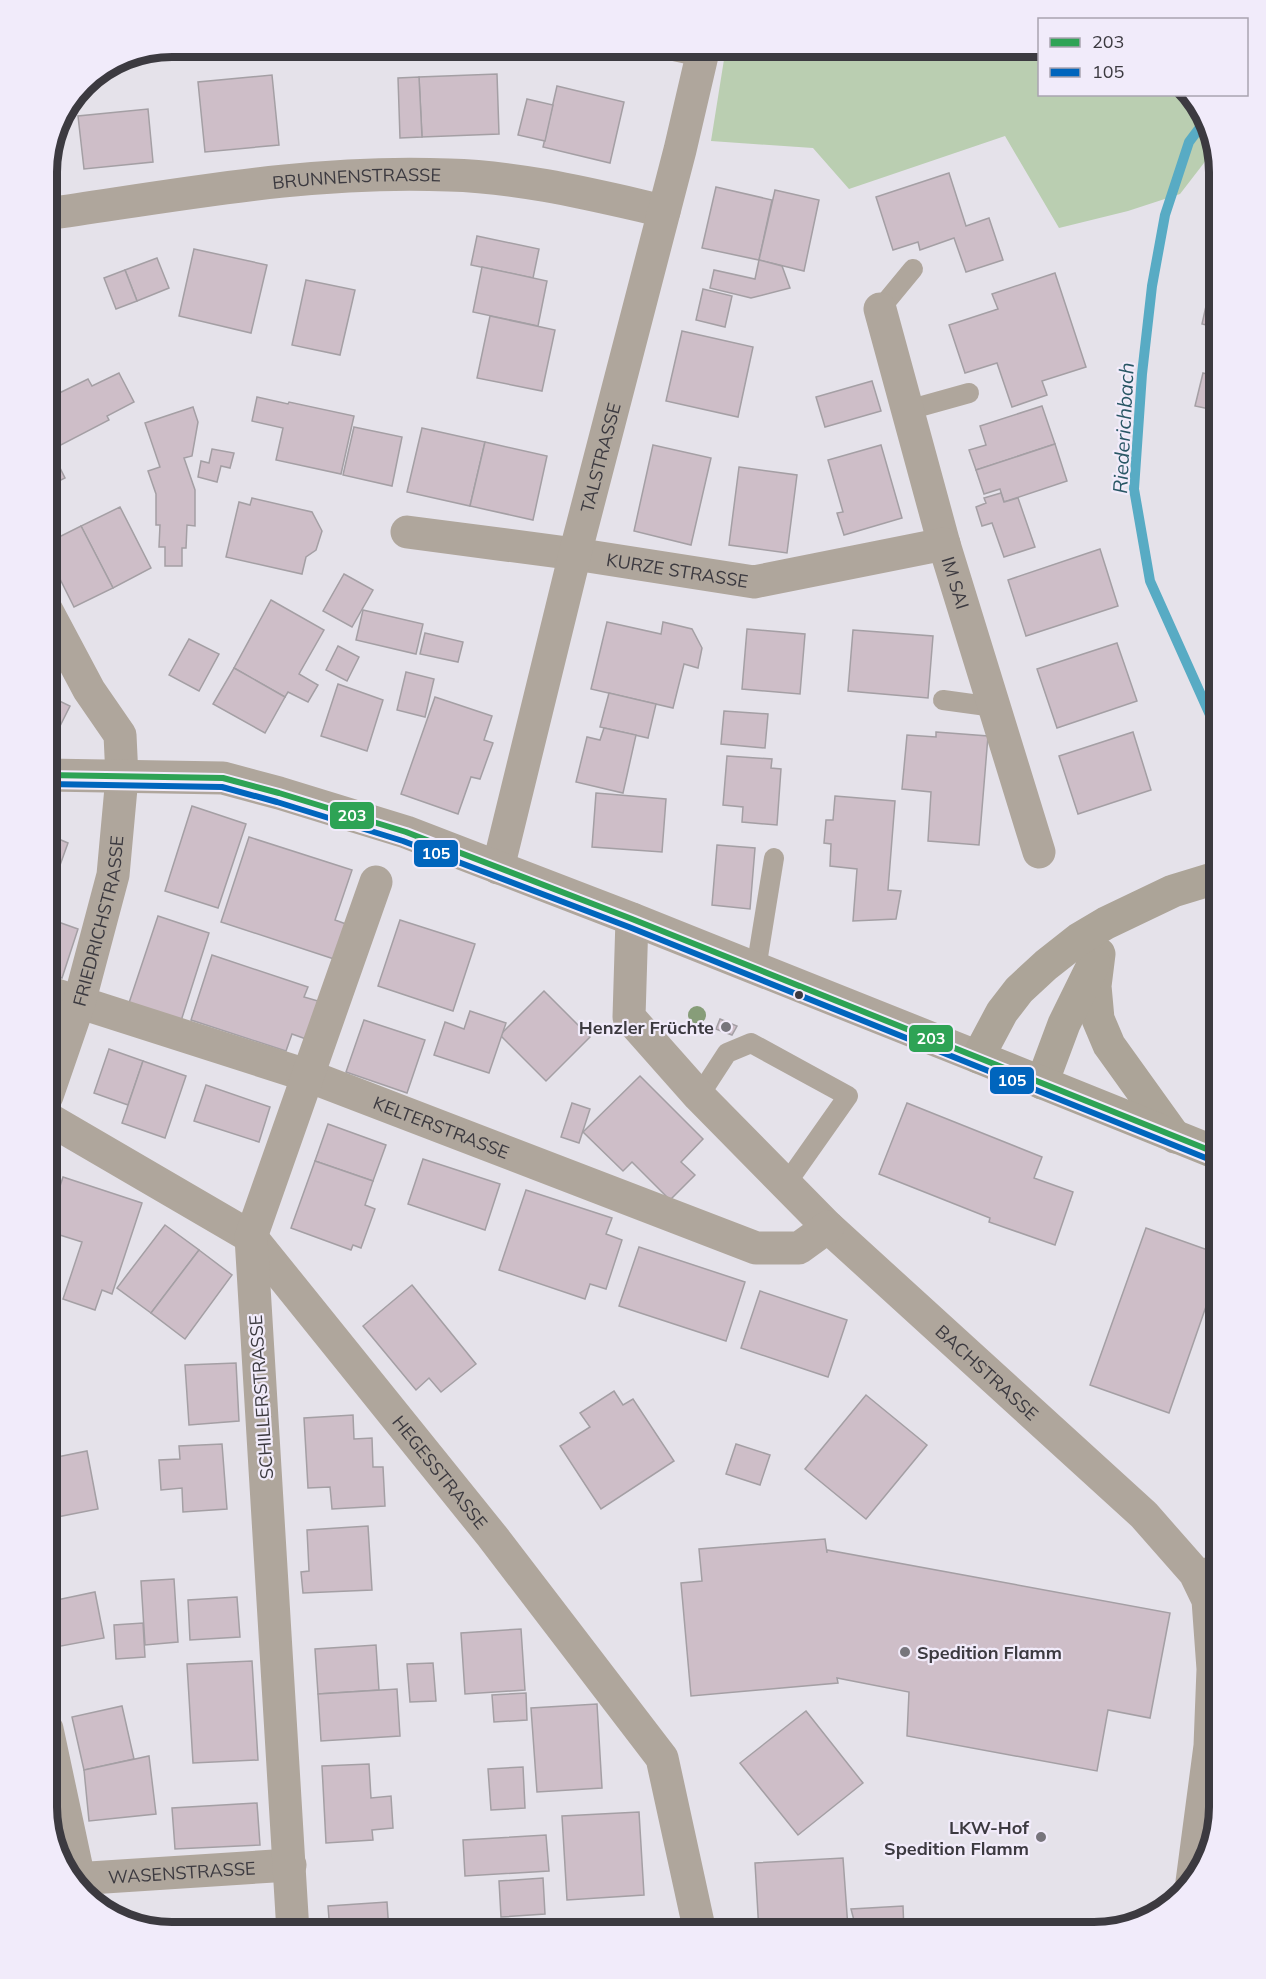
<svg xmlns="http://www.w3.org/2000/svg" width="1266" height="1979" viewBox="0 0 1266 1979" font-family="Mulish,sans-serif">
  <rect width="100%" height="100%" fill="#e5e2ea"/>
  <path fill="#baceb1" d="M 726,47 L 1039,47 L 1040,94 L 1187,95 L 1206,116 L 1214,150 L 1180,194 L 1128,211 L 1059,228 L 1005,136 L 849,189 L 813,148 L 711,141 Z"/>
  <g fill="none" stroke-linecap="round" stroke-linejoin="round">
    <path stroke="#58abc4" stroke-width="10" d="M 1207,118 L 1189,142 L 1165,215 L 1152,286 L 1142,374 L 1134,489 L 1150,581 L 1219,735"/>
  </g>
  <g fill="#cebec8" stroke="#a49fa4" stroke-width="1.5">
    <path d="M 497,74 L 499,134 L 422,137 L 419,77 Z"/>
    <path d="M 272,75 L 279,145 L 205,152 L 198,82 Z"/>
    <path d="M 419,77 L 422,137 L 400,138 L 398,78 Z"/>
    <path d="M 557,86 L 624,102 L 610,163 L 543,147 Z"/>
    <path d="M 527,99 L 553,105 L 545,141 L 518,135 Z"/>
    <path d="M 148,109 L 153,162 L 84,169 L 78,116 Z"/>
    <path d="M 949,173 L 966,226 L 989,218 L 1003,260 L 966,272 L 954,238 L 920,250 L 918,242 L 893,250 L 876,197 Z"/>
    <path d="M 716,187 L 772,200 L 759,260 L 702,248 Z"/>
    <path d="M 775,190 L 819,200 L 804,271 L 759,260 Z"/>
    <path d="M 477,236 L 539,249 L 533,278 L 471,265 Z"/>
    <path d="M 194,249 L 267,265 L 251,333 L 179,316 Z"/>
    <path d="M 157,258 L 169,288 L 137,301 L 125,270 Z"/>
    <path d="M 759,260 L 782,266 L 790,288 L 751,298 L 710,288 L 714,270 L 755,279 Z"/>
    <path d="M 482,267 L 547,281 L 538,326 L 473,312 Z"/>
    <path d="M 125,270 L 137,301 L 116,309 L 104,278 Z"/>
    <path d="M 1055,273 L 1086,367 L 1042,381 L 1047,395 L 1012,407 L 997,363 L 965,373 L 949,325 L 998,309 L 992,294 Z"/>
    <path d="M 306,280 L 355,290 L 340,355 L 292,345 Z"/>
    <path d="M 703,289 L 732,296 L 725,327 L 696,320 Z"/>
    <path d="M 1208,297 L 1219,299 L 1219,328 L 1202,324 Z"/>
    <path d="M 490,316 L 555,330 L 542,391 L 477,378 Z"/>
    <path d="M 682,331 L 753,347 L 738,417 L 666,401 Z"/>
    <path d="M 119,373 L 134,402 L 107,416 L 109,420 L 51,450 L 65,478 L 47,487 L 47,399 L 88,379 L 92,386 Z"/>
    <path d="M 1203,373 L 1219,377 L 1219,411 L 1195,406 Z"/>
    <path d="M 872,381 L 881,411 L 825,427 L 816,397 Z"/>
    <path d="M 257,397 L 288,404 L 289,402 L 354,416 L 341,474 L 276,460 L 283,428 L 252,421 Z"/>
    <path d="M 1042,406 L 1055,444 L 976,470 L 969,450 L 986,445 L 980,426 Z"/>
    <path d="M 193,407 L 198,422 L 192,456 L 184,458 L 195,490 L 195,526 L 187,525 L 186,548 L 182,548 L 182,566 L 165,566 L 165,547 L 159,547 L 160,525 L 156,525 L 156,494 L 148,471 L 160,467 L 145,423 Z"/>
    <path d="M 354,427 L 402,437 L 392,486 L 343,475 Z"/>
    <path d="M 422,428 L 485,442 L 470,506 L 407,492 Z"/>
    <path d="M 485,442 L 547,456 L 533,520 L 470,506 Z"/>
    <path d="M 1055,444 L 1067,481 L 1004,502 L 1000,489 L 984,494 L 976,470 Z"/>
    <path d="M 653,445 L 711,458 L 691,545 L 634,531 Z"/>
    <path d="M 881,445 L 902,518 L 844,535 L 837,513 L 843,512 L 828,460 Z"/>
    <path d="M 212,449 L 234,453 L 230,468 L 221,466 L 217,482 L 198,477 L 201,461 L 209,463 Z"/>
    <path d="M 739,467 L 797,475 L 787,553 L 729,545 Z"/>
    <path d="M 1001,493 L 1004,502 L 1018,498 L 1035,547 L 1004,557 L 992,523 L 982,526 L 976,507 L 986,503 L 984,498 Z"/>
    <path d="M 252,498 L 312,512 L 322,531 L 316,550 L 306,557 L 302,574 L 226,557 L 239,502 L 250,505 Z"/>
    <path d="M 120,507 L 151,568 L 113,588 L 81,526 Z"/>
    <path d="M 81,526 L 113,588 L 74,607 L 47,553 L 47,543 Z"/>
    <path d="M 1100,549 L 1118,606 L 1026,636 L 1008,580 Z"/>
    <path d="M 344,574 L 373,590 L 352,627 L 323,611 Z"/>
    <path d="M 271,600 L 324,630 L 299,674 L 318,685 L 308,702 L 288,692 L 285,697 L 234,668 Z"/>
    <path d="M 363,610 L 423,624 L 416,654 L 356,640 Z"/>
    <path d="M 607,622 L 661,634 L 663,622 L 692,629 L 702,648 L 698,668 L 684,664 L 673,708 L 591,689 Z"/>
    <path d="M 747,629 L 805,634 L 800,694 L 742,689 Z"/>
    <path d="M 853,630 L 933,636 L 928,698 L 848,691 Z"/>
    <path d="M 425,633 L 463,642 L 458,662 L 420,654 Z"/>
    <path d="M 189,639 L 219,654 L 199,691 L 169,675 Z"/>
    <path d="M 1117,643 L 1137,701 L 1057,728 L 1037,669 Z"/>
    <path d="M 338,646 L 359,657 L 347,681 L 326,670 Z"/>
    <path d="M 234,668 L 285,697 L 265,733 L 213,704 Z"/>
    <path d="M 406,672 L 434,679 L 425,717 L 397,710 Z"/>
    <path d="M 338,684 L 383,700 L 367,751 L 321,736 Z"/>
    <path d="M 609,693 L 656,704 L 648,738 L 600,727 Z"/>
    <path d="M 47,695 L 70,706 L 50,746 L 47,744 Z"/>
    <path d="M 435,697 L 492,716 L 484,740 L 493,743 L 480,779 L 471,777 L 458,814 L 401,794 Z"/>
    <path d="M 724,711 L 768,714 L 765,748 L 721,744 Z"/>
    <path d="M 604,728 L 636,735 L 623,793 L 576,782 L 587,737 L 600,740 Z"/>
    <path d="M 936,732 L 988,736 L 979,845 L 928,841 L 931,792 L 902,789 L 907,735 L 936,737 Z"/>
    <path d="M 1133,732 L 1151,790 L 1078,814 L 1059,756 Z"/>
    <path d="M 727,756 L 772,759 L 771,768 L 781,769 L 777,825 L 742,822 L 743,807 L 723,805 Z"/>
    <path d="M 596,793 L 666,799 L 662,852 L 592,847 Z"/>
    <path d="M 835,796 L 895,801 L 888,890 L 901,891 L 896,919 L 853,921 L 857,869 L 830,866 L 831,844 L 824,843 L 826,820 L 833,820 Z"/>
    <path d="M 192,806 L 246,824 L 218,908 L 165,891 Z"/>
    <path d="M 47,834 L 68,843 L 50,893 L 47,892 Z"/>
    <path d="M 249,837 L 352,870 L 335,920 L 346,924 L 334,959 L 221,922 Z"/>
    <path d="M 717,845 L 755,848 L 750,909 L 712,905 Z"/>
    <path d="M 158,916 L 209,933 L 181,1021 L 129,1003 Z"/>
    <path d="M 47,918 L 78,929 L 62,978 L 47,973 Z"/>
    <path d="M 400,920 L 475,944 L 453,1011 L 378,986 Z"/>
    <path d="M 212,955 L 308,987 L 304,997 L 318,1001 L 306,1039 L 292,1034 L 286,1051 L 191,1020 Z"/>
    <path d="M 544,991 L 590,1037 L 546,1081 L 500,1035 Z"/>
    <path d="M 470,1011 L 506,1023 L 489,1073 L 434,1055 L 445,1022 L 464,1029 Z"/>
    <path d="M 720,1019 L 737,1026 L 732,1035 L 716,1029 Z"/>
    <path d="M 364,1020 L 425,1040 L 407,1093 L 346,1072 Z"/>
    <path d="M 109,1049 L 143,1061 L 128,1105 L 94,1093 Z"/>
    <path d="M 143,1061 L 186,1076 L 165,1138 L 122,1123 Z"/>
    <path d="M 640,1076 L 703,1139 L 681,1162 L 695,1175 L 670,1200 L 632,1162 L 623,1171 L 583,1132 Z"/>
    <path d="M 206,1085 L 270,1107 L 259,1142 L 194,1121 Z"/>
    <path d="M 572,1103 L 590,1109 L 579,1143 L 561,1137 Z"/>
    <path d="M 907,1103 L 1042,1157 L 1034,1178 L 1073,1192 L 1055,1245 L 989,1222 L 990,1218 L 879,1174 Z"/>
    <path d="M 328,1124 L 386,1145 L 373,1181 L 315,1161 Z"/>
    <path d="M 423,1159 L 500,1184 L 485,1230 L 408,1204 Z"/>
    <path d="M 315,1161 L 373,1181 L 365,1205 L 375,1209 L 361,1248 L 353,1245 L 351,1250 L 291,1228 Z"/>
    <path d="M 63,1177 L 142,1203 L 112,1294 L 102,1290 L 95,1310 L 63,1299 L 82,1242 L 47,1231 L 47,1226 Z"/>
    <path d="M 526,1190 L 612,1218 L 606,1234 L 622,1240 L 606,1289 L 590,1284 L 585,1299 L 499,1270 Z"/>
    <path d="M 165,1225 L 199,1250 L 151,1313 L 117,1288 Z"/>
    <path d="M 1146,1228 L 1219,1254 L 1219,1269 L 1169,1413 L 1090,1385 Z"/>
    <path d="M 639,1247 L 745,1282 L 726,1341 L 619,1306 Z"/>
    <path d="M 199,1250 L 232,1275 L 185,1339 L 151,1313 Z"/>
    <path d="M 412,1285 L 476,1364 L 441,1392 L 429,1378 L 416,1390 L 363,1326 Z"/>
    <path d="M 760,1291 L 847,1320 L 828,1377 L 741,1348 Z"/>
    <path d="M 236,1363 L 239,1421 L 189,1425 L 185,1365 Z"/>
    <path d="M 614,1391 L 623,1405 L 633,1399 L 674,1461 L 601,1509 L 560,1446 L 590,1427 L 580,1413 Z"/>
    <path d="M 866,1395 L 927,1445 L 866,1519 L 805,1469 Z"/>
    <path d="M 353,1415 L 354,1439 L 372,1438 L 373,1467 L 383,1467 L 385,1506 L 332,1509 L 330,1487 L 308,1488 L 304,1418 Z"/>
    <path d="M 222,1444 L 227,1509 L 183,1512 L 182,1488 L 161,1490 L 159,1460 L 180,1459 L 179,1446 Z"/>
    <path d="M 736,1444 L 770,1455 L 760,1485 L 726,1474 Z"/>
    <path d="M 87,1451 L 98,1509 L 47,1519 L 47,1459 Z"/>
    <path d="M 368,1526 L 372,1590 L 303,1593 L 301,1572 L 309,1571 L 307,1530 Z"/>
    <path d="M 825,1539 L 827,1553 L 827,1550 L 1170,1613 L 1150,1718 L 1108,1710 L 1097,1771 L 907,1736 L 909,1692 L 837,1678 L 838,1683 L 691,1696 L 681,1583 L 702,1581 L 699,1549 Z"/>
    <path d="M 174,1579 L 178,1642 L 145,1645 L 141,1581 Z"/>
    <path d="M 95,1592 L 104,1638 L 56,1647 L 47,1602 Z"/>
    <path d="M 237,1597 L 240,1637 L 190,1640 L 188,1600 Z"/>
    <path d="M 143,1623 L 145,1657 L 116,1659 L 114,1625 Z"/>
    <path d="M 521,1629 L 525,1690 L 465,1694 L 461,1633 Z"/>
    <path d="M 376,1645 L 379,1690 L 318,1694 L 315,1649 Z"/>
    <path d="M 252,1661 L 258,1760 L 193,1763 L 187,1664 Z"/>
    <path d="M 433,1663 L 436,1701 L 410,1702 L 407,1664 Z"/>
    <path d="M 397,1689 L 400,1736 L 321,1741 L 318,1694 Z"/>
    <path d="M 526,1693 L 527,1720 L 494,1722 L 492,1695 Z"/>
    <path d="M 597,1704 L 602,1788 L 537,1792 L 531,1708 Z"/>
    <path d="M 122,1706 L 134,1759 L 84,1770 L 72,1717 Z"/>
    <path d="M 806,1711 L 863,1783 L 798,1835 L 740,1763 Z"/>
    <path d="M 149,1756 L 156,1814 L 89,1821 L 84,1770 Z"/>
    <path d="M 369,1764 L 371,1798 L 391,1796 L 393,1828 L 372,1830 L 373,1840 L 326,1843 L 322,1766 Z"/>
    <path d="M 523,1767 L 525,1808 L 491,1810 L 488,1769 Z"/>
    <path d="M 257,1803 L 260,1845 L 175,1849 L 172,1808 Z"/>
    <path d="M 639,1812 L 644,1895 L 567,1900 L 562,1816 Z"/>
    <path d="M 546,1835 L 549,1871 L 465,1876 L 463,1840 Z"/>
    <path d="M 843,1858 L 848,1928 L 759,1932 L 755,1863 Z"/>
    <path d="M 543,1878 L 545,1914 L 501,1917 L 499,1881 Z"/>
    <path d="M 387,1902 L 389,1932 L 330,1932 L 328,1906 Z"/>
    <path d="M 903,1906 L 904,1932 L 857,1932 L 851,1909 Z"/>
    <path d="M 231,1928 L 231,1932 L 178,1932 L 178,1931 Z"/>
  </g>
  <g fill="none" stroke-linecap="round" stroke-linejoin="round">
    <g stroke="#afa69c" stroke-width="20">
      <path d="M 655,47 L 701,57"/>
      <path d="M 880,309 L 913,269"/>
      <path d="M 908,410 L 969,393"/>
      <path d="M 943,700 L 994,707"/>
      <path d="M 756,969 L 774,858"/>
      <path d="M 699,1096 L 727,1053 L 751,1043 L 848,1096 L 786,1184"/>
      <path d="M 1195,1573 L 1219,1562"/>
    </g>
    <g stroke="#afa69c" stroke-width="33">
      <path id="s1" d="M 47,214 C 180,195 314,169 449,175 C 522,177 593,195 664,211"/>
      <path id="s2" d="M 880,309 L 944,544 L 1039,852"/>
      <path id="s3" d="M 407,532 L 575,554 L 754,582 L 944,544"/>
      <path id="s4" d="M 498,868 L 575,554 L 680,150 L 704,47"/>
      <path id="s5" d="M 632,919 L 629,1017 L 699,1096 L 828,1227 L 1144,1515 L 1195,1573 L 1208,1600 L 1213,1669 L 1210,1746 L 1192,1882"/>
      <path id="s6" d="M 47,992 L 306,1075 L 756,1248 L 799,1248 L 828,1227"/>
      <path id="s7" d="M 47,1096 L 79,1003 L 113,875 L 122,777 L 120,735 L 89,690 L 47,611"/>
      <path id="s8" d="M 47,1118 L 251,1237 L 492,1536 L 662,1758 L 700,1932"/>
      <path d="M 47,1729 L 79,1879"/>
      <path id="s9" d="M 74,1879 L 290,1865"/>
      <path d="M 293,1932 L 251,1237 L 376,882"/>
    </g>
    <path stroke="#afa69c" stroke-width="33" d="M 47,775 L 223,778 L 279,793 L 406,832 L 632,919 L 978,1057"/>
    <g stroke="#aca498" stroke-width="33">
      <path d="M 1099,954 L 1095,986 L 1098,1019 L 1109,1045 L 1175,1137"/>
      <path d="M 1042,1083 L 1064,1024 L 1094,963"/>
      <path d="M 1219,1154 L 978,1057 L 1002,1012 L 1019,990 L 1046,965 L 1079,939 L 1106,923 L 1173,891 L 1219,877"/>
    </g>
    <g stroke="#f1ebfa" stroke-width="10">
      <path id="bus-1" d="M 47,775 L 223,778 L 279,793 L 406,832 L 632,919 L 1219,1154"/>
    </g>
    <g stroke="#f1ebfa" stroke-width="10">
      <path id="bus-2" d="M 47,784 L 222,787 L 277,802 L 403,841 L 629,927 L 1216,1162"/>
    </g>
    <use href="#bus-1" stroke="#2ea355" stroke-width="6"/>
    <use href="#bus-2" stroke="#0065bd" stroke-width="6"/>
  </g>
  <circle fill="#879d79" cx="697" cy="1015" r="9"/>
  <circle fill="#3c3a40" stroke="#f1ebfa" stroke-width="2" cx="799" cy="995" r="5"/>
  <g fill="#77757c" stroke="#f1ebfa" stroke-width="2">
    <circle cx="726" cy="1027" r="6"/>
    <circle cx="905" cy="1652" r="6"/>
    <circle cx="1041" cy="1837" r="6"/>
  </g>
  <g text-anchor="middle" dominant-baseline="central" stroke-width="4.5" stroke-linejoin="round" paint-order="stroke">
    <g font-size="18" fill="#3c3a40" stroke="#f1ebfa">
      <text stroke="none"><textPath href="#s1" startOffset="312">BRUNNENSTRASSE</textPath></text>
      <text stroke="none"><textPath href="#s4" startOffset="423">TALSTRASSE</textPath></text>
      <text stroke="none"><textPath href="#s3" startOffset="273">KURZE STRASSE</textPath></text>
      <text stroke="none"><textPath href="#s2" startOffset="284">IM SAI</textPath></text>
      <text stroke="none"><textPath href="#s7" startOffset="183">FRIEDRICHSTRASSE</textPath></text>
      <text stroke="none"><textPath href="#s6" startOffset="417">KELTERSTRASSE</textPath></text>
      <text stroke="none"><textPath href="#s5" startOffset="603">BACHSTRASSE</textPath></text>
      <text transform="translate(261 1397) rotate(-94)">SCHILLERSTRASSE</text>
      <text stroke="none"><textPath href="#s8" startOffset="538">HEGESSTRASSE</textPath></text>
      <text stroke="none"><textPath href="#s9" startOffset="108">WASENSTRASSE</textPath></text>
    </g>
    <g font-size="18" font-weight="bold" fill="#3c3a40" stroke="#f1ebfa" text-anchor="end">
      <text x="714" y="1027">Henzler Früchte</text>
      <text x="917" y="1652" text-anchor="start">Spedition Flamm</text>
      <text x="1029" y="1827">LKW-Hof<tspan x="1029" dy="21">Spedition Flamm</tspan></text>
    </g>
    <g font-size="20" font-style="italic" fill="#285664" stroke="#f1ebfa">
      <text transform="translate(1123 428) rotate(-87)">Riederichbach</text>
    </g>
  </g>
  <path d="M0 0H1266V1979H0ZM172 57H1094A115 115 0 0 1 1209 172V1807A115 115 0 0 1 1094 1922H172A115 115 0 0 1 57 1807V172A115 115 0 0 1 172 57Z" fill="#f1ebfa" fill-rule="evenodd"/>
  <path fill="none" stroke="#3c3a40" stroke-width="8" d="M172 57H1094A115 115 0 0 1 1209 172V1807A115 115 0 0 1 1094 1922H172A115 115 0 0 1 57 1807V172A115 115 0 0 1 172 57Z"/>
  <g stroke="#f1ebfa" stroke-width="2">
    <rect x="329" y="801" width="46" height="29" rx="6" fill="#2ea355"/>
    <rect x="413" y="839" width="46" height="29" rx="6" fill="#0065bd"/>
    <rect x="908" y="1024" width="46" height="29" rx="6" fill="#2ea355"/>
    <rect x="989" y="1066" width="46" height="29" rx="6" fill="#0065bd"/>
  </g>
  <g font-size="16" text-anchor="middle" font-weight="bold" fill="#fff">
    <text x="352" y="821">203</text>
    <text x="436" y="859">105</text>
    <text x="931" y="1044">203</text>
    <text x="1012" y="1086">105</text>
  </g>
  <rect x="1038" y="18" width="210" height="78" fill="#f1ebfa" stroke="#a9a4b0" stroke-width="1.5"/>
  <rect x="1050" y="38" width="30" height="9" fill="#2ea355" stroke="#a9a4b0" stroke-width="1.5"/>
  <text x="1092" y="48" font-size="18" fill="#3c3a40">203</text>
  <rect x="1050" y="68" width="30" height="9" fill="#0065bd" stroke="#a9a4b0" stroke-width="1.5"/>
  <text x="1092" y="78" font-size="18" fill="#3c3a40">105</text>
</svg>
